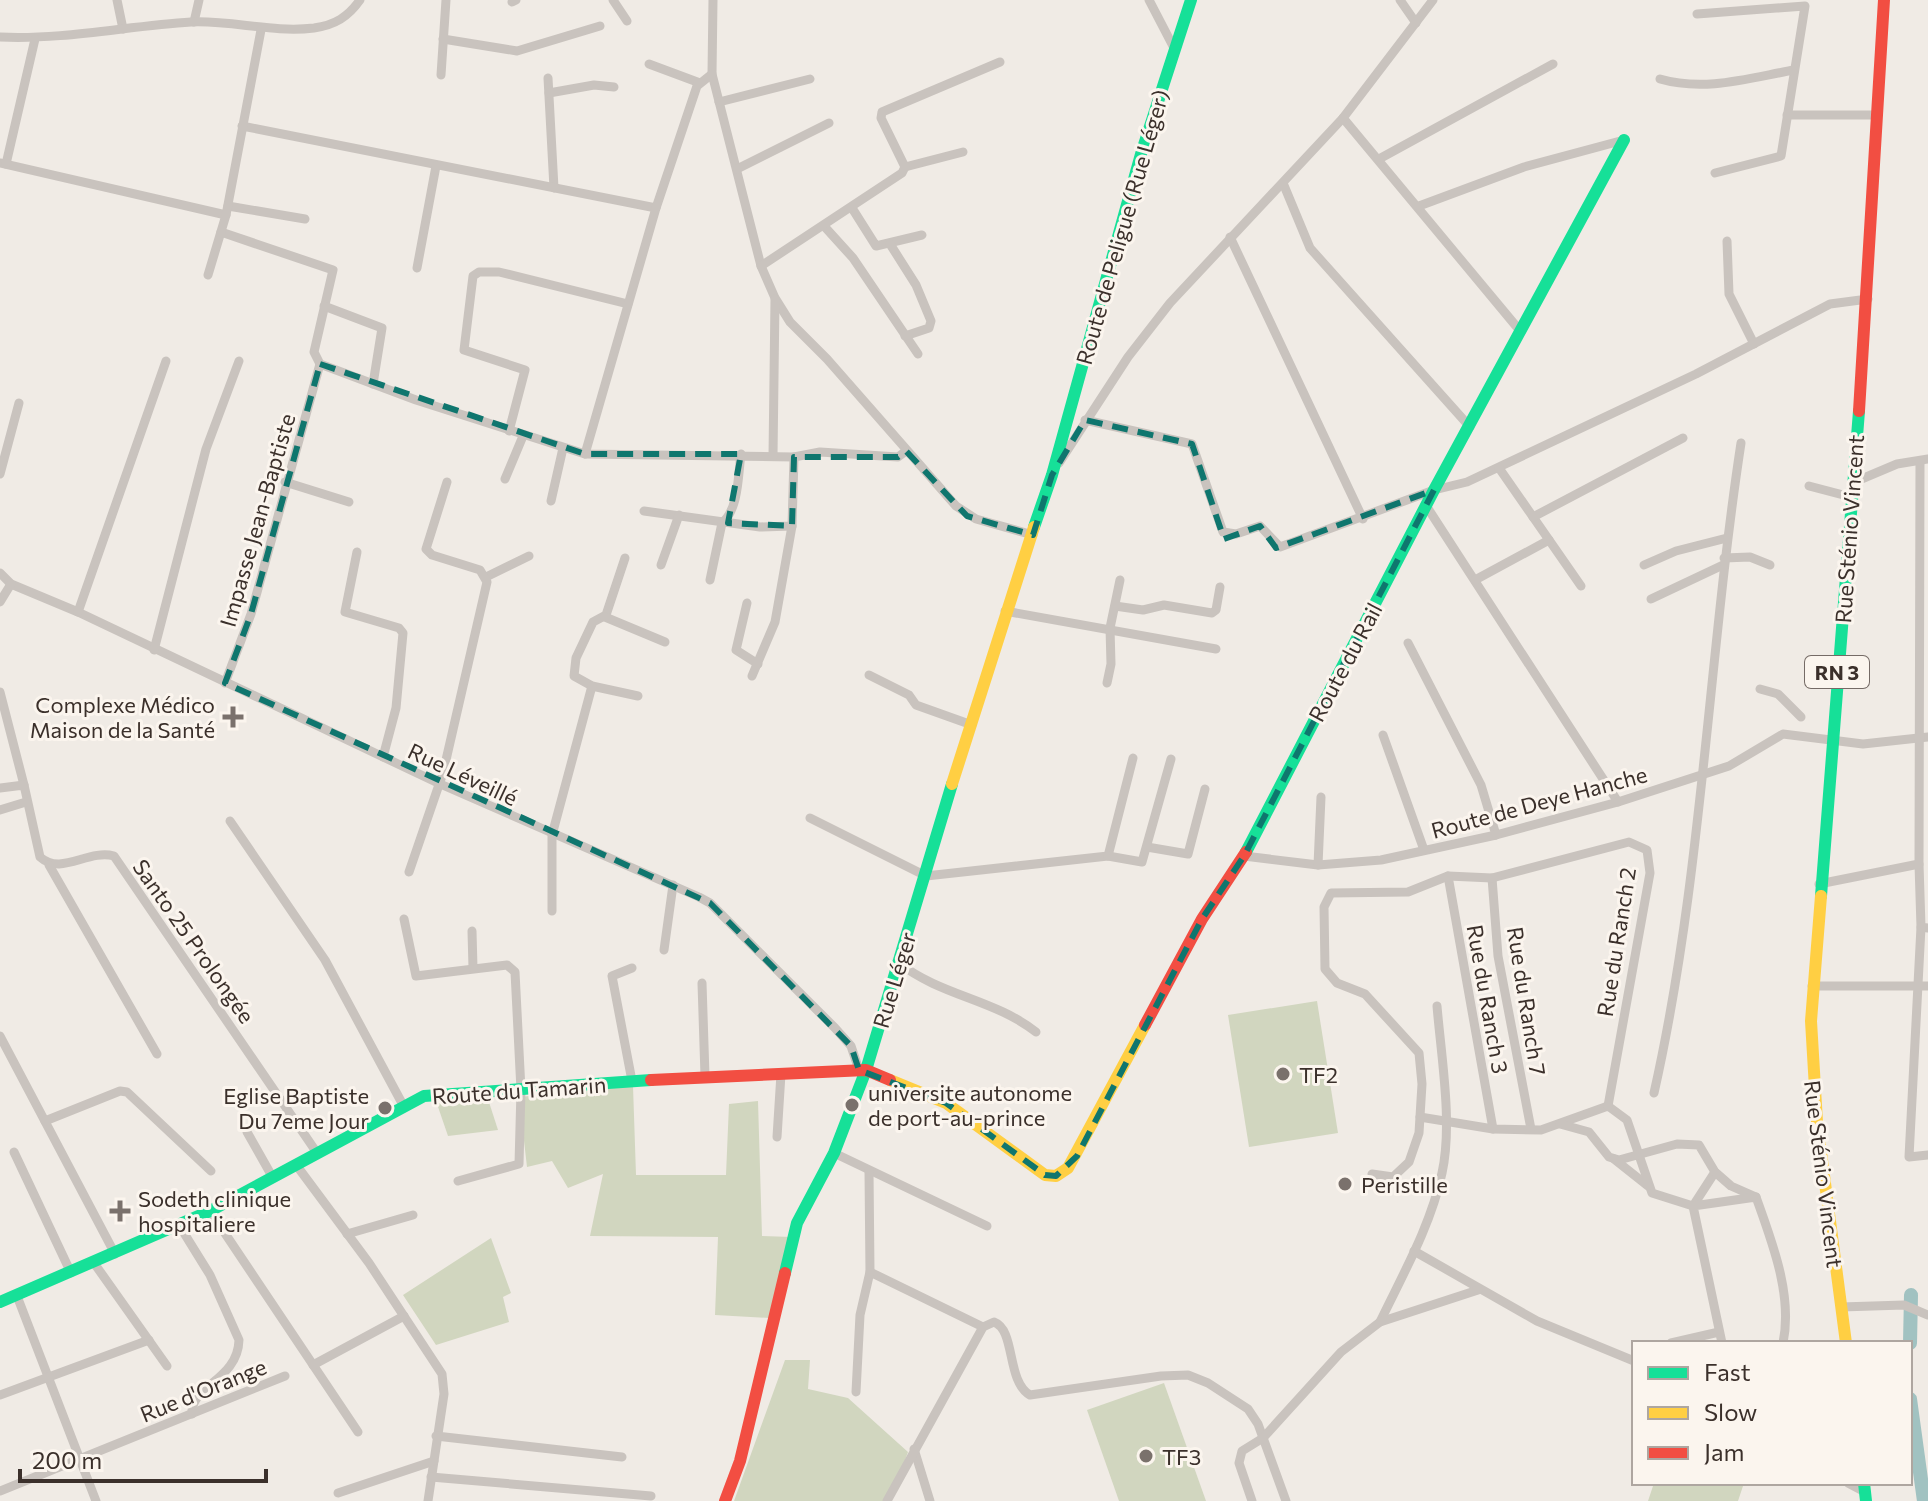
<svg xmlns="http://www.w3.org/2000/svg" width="1928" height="1501" viewBox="0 0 1928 1501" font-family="Commissioner,sans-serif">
  <rect width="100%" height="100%" fill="#f0ebe5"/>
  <g fill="#d1d6bf">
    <path d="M 1317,1001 L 1338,1133 L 1249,1147 L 1228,1015 Z"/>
    <path d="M 633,1086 L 636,1175 L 726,1175 L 729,1104 L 758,1101 L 762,1236 L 792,1237 L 769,1318 L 715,1315 L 718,1237 L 590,1236 L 603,1174 L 568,1188 L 552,1161 L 527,1167 L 519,1097 Z"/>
    <path d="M 488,1099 L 498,1130 L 448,1136 L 436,1101 Z"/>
    <path d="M 491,1238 L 511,1293 L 503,1297 L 509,1322 L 436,1345 L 403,1295 Z"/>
    <path d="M 785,1360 L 810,1360 L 808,1389 L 848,1398 L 908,1452 L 890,1501 L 734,1501 Z"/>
    <path d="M 1164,1383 L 1206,1501 L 1119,1501 L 1087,1410 Z"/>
    <path d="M 1654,1483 L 1744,1483 L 1738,1501 L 1648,1501 Z"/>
  </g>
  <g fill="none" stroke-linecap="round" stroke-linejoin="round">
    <g stroke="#a1c2c1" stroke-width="14">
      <path d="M 1910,1343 L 1911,1295"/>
      <path d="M 1910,1399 L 1924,1501"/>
    </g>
    <g stroke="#c9c3be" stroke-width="9">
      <path d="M 117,0 L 123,29"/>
      <path d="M 613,0 L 627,21"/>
      <path d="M 713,0 L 712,74 L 761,266 L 775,298 L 790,322 L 827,359 L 956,506 L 976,519 L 1033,535"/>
      <path d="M 1149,0 L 1174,48"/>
      <path d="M 1400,0 L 1416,23"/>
      <path d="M 512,2 L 516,0"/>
      <path d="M 1697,14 L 1805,6 L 1781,156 L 1715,173"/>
      <path d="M 194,22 L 199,0"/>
      <path d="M 0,37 C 64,40 127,26 191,22 C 232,20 272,33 314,28 C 335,25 348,17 360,0"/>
      <path d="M 443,39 L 517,51 L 600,26"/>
      <path d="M 649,64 L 700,83"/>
      <path d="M 441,75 L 446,0"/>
      <path d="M 548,78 L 554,188"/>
      <path d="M 1660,79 C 1705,92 1749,78 1794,70"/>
      <path d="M 549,93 L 594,85 L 614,87"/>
      <path d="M 719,102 L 810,79"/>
      <path d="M 1787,115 L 1878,115"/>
      <path d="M 1343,118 L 1521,332"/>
      <path d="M 242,126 L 656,208"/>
      <path d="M 1379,159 L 1553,64"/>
      <path d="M 0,163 L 226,215"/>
      <path d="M 6,164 L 35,39"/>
      <path d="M 905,167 L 963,152"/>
      <path d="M 737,169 L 829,123"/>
      <path d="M 1283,183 L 1310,248 L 1470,427"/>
      <path d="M 228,206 L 305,219"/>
      <path d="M 1419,206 L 1524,167 L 1624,140"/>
      <path d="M 852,208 L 876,246 L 922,235"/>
      <path d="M 824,226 L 853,258 L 918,354"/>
      <path d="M 221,232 L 333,270 L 314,352 L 320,364 L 416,400 L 585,454 L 794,457"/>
      <path d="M 1230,237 L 1363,519"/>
      <path d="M 1727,241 L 1729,294 L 1754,344"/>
      <path d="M 890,244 L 916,285 L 931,321 L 929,328 L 905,336"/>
      <path d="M 761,266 L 902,173 L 905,167 L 881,118 L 882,112 L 1000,62"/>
      <path d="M 417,268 L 436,166"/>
      <path d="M 208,275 L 226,215 L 261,30"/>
      <path d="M 324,306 L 382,328 L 373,384"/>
      <path d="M 1085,420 L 1192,444 L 1223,532 L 1236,534 L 1260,526 L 1280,547 L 1434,490 L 1467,482 L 1696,374 L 1830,304 L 1868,299"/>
      <path d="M 509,431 L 525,370 L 464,350 L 473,276 L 479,272 L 499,272 L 628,304"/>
      <path d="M 585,454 L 656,208 L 697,86 L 712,74"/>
      <path d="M 773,456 L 775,299"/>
      <path d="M 1059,463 L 1128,357 L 1170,303 L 1343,118 L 1433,0"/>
      <path d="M 1499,468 L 1581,586"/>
      <path d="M 0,474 L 19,403"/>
      <path d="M 505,479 L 523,436"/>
      <path d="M 285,482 L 349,502"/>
      <path d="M 1852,483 L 1897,464 L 1928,459"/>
      <path d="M 1809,486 L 1851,497"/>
      <path d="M 551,501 L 563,448"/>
      <path d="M 1427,507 L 1618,802"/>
      <path d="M 644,511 L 760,527 L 792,526 L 794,457 L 820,452 L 898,457 L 906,451"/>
      <path d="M 1533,517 L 1683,438"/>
      <path d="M 357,552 L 345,612 L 399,628 L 403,633 L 396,708 L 383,757"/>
      <path d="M 625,558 L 606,615 L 593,622 L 576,658 L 574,676 L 592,686 L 638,696"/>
      <path d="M 1724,558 L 1750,557 L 1770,565"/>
      <path d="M 661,565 L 679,515"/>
      <path d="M 1644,565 L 1676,551 L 1727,538"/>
      <path d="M 0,573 L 11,584 L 78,612 L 438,783 L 699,897 L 710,903 L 835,1028 L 851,1046 L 859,1070"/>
      <path d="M 486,577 L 529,556"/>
      <path d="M 710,580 L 722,523 C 739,509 738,475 741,454"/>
      <path d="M 1475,580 L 1549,540"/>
      <path d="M 1651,599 L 1723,565"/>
      <path d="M 0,602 L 11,584"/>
      <path d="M 747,603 L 736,650 L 758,664"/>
      <path d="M 1115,606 L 1143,610 L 1164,605 L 1212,613 L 1216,610 L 1220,587"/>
      <path d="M 1005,611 L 1216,649"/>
      <path d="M 78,612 L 166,361"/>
      <path d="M 605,617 L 665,642"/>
      <path d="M 1408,643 L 1481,785 L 1496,835"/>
      <path d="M 154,650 L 206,449 L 239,361"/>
      <path d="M 869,675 L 909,695 L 916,705 L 972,725"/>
      <path d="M 752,676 L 775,622 L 792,526"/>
      <path d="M 225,683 L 251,614 L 320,364"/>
      <path d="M 1107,683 L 1111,664 L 1110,628 L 1120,580"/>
      <path d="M 1760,689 L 1778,694 L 1801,717"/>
      <path d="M 0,692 L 24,785"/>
      <path d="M 1383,735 L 1424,850"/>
      <path d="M 0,788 L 24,785 L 40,857 C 61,876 88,849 114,856 L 317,1153"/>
      <path d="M 0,810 L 26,802"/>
      <path d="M 810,818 L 926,876 L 1108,856 L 1133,758"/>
      <path d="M 230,821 L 325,960 L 403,1105"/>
      <path d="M 1147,847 L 1188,854 L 1205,789"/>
      <path d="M 1108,856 L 1142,862 L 1171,759"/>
      <path d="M 1244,856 L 1318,865 L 1381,860 L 1496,835 L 1618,802 L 1729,766 L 1783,734 L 1863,744 L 1928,737"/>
      <path d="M 1919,864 L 1921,927 L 1928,928"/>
      <path d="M 49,865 L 157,1054"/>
      <path d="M 1318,865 L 1321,797"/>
      <path d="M 409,872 L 443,773 L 487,582 L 480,570 L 432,555 L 426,549 L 447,482"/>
      <path d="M 1448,876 L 1493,1129"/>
      <path d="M 1492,878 L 1498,956 L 1531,1129"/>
      <path d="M 1819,884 L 1919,864 L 1920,461"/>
      <path d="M 552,911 L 552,835 L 592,686"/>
      <path d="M 404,919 L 416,976 L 507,965 L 515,972 L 521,1090 L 519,1164 L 458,1181"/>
      <path d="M 1921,927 L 1909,1157 L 1928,1155"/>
      <path d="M 472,931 L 473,968"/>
      <path d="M 664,950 L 673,885"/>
      <path d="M 899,963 C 941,996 994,999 1036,1032"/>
      <path d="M 702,983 L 705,1076"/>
      <path d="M 1812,986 L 1928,986"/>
      <path d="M 0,1036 L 115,1254"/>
      <path d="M 632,1081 L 612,976 L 632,968"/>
      <path d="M 1654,1093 C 1702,880 1708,659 1741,443"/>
      <path d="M 1420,1117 L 1493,1129 L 1541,1130 L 1608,1106 L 1627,1120 L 1652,1193 L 1693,1206 L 1715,1172"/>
      <path d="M 45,1121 L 120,1091 L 127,1092 L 211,1171"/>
      <path d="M 1560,1124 L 1589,1132 L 1609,1157 L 1619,1160 L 1677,1144 L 1699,1145 L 1715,1172 L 1731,1186 L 1756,1197"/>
      <path d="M 247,1132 L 273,1178"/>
      <path d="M 777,1137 L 781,1074"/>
      <path d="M 14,1152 L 71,1273"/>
      <path d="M 834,1153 L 987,1226"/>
      <path d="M 1614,1159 L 1648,1186"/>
      <path d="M 297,1166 L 369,1263 L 442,1374 L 444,1394 L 428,1501"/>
      <path d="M 1372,1174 L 1393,1177 L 1409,1162 L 1419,1133 L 1422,1084 L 1419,1053 L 1365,994 L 1337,983 L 1325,969 L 1324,907 L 1331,893 L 1408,892 L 1448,876 L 1492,878 L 1629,842 L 1647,850 L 1650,873 L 1608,1106"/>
      <path d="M 210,1211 L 358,1432"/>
      <path d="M 179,1225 L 210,1275 L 239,1340 C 238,1380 190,1386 192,1414"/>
      <path d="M 347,1234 L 413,1215"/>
      <path d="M 1414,1251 L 1537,1321 L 1634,1361"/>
      <path d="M 94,1263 L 167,1366"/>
      <path d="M 870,1272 L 983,1327"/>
      <path d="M 17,1296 L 96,1501"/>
      <path d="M 1841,1307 L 1904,1305 L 1928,1315"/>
      <path d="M 1380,1322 C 1403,1274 1431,1225 1442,1173 C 1453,1124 1441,1055 1437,1006"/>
      <path d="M 1671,1343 L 1719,1332"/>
      <path d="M 1722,1343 L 1693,1206 L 1756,1197 C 1772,1242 1793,1295 1783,1343"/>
      <path d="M 313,1365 L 404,1316"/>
      <path d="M 856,1392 L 860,1315 L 870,1272 L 869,1171"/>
      <path d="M 0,1395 L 149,1340"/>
      <path d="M 436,1436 L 622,1457"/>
      <path d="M 914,1449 L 930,1501"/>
      <path d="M 431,1477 L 651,1496"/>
      <path d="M 1848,1483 L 1865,1492"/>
      <path d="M 0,1491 L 285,1376"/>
      <path d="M 338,1493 L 434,1461"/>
      <path d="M 887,1501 L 983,1327 L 994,1322 C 1016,1330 1006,1381 1030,1395 L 1161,1376 L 1188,1375 L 1208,1383 L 1248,1409 L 1258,1424 L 1286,1501"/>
      <path d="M 1252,1501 L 1239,1463 L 1242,1451 L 1263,1438 L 1341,1352 L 1380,1322 L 1478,1290"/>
    </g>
    <g stroke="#16e098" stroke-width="12">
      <path d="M 1034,527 L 1052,475 L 1141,154 L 1191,0"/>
      <path d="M 1246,852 L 1434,490 L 1624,140"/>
      <path d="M 1821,896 L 1859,411"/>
      <path d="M 785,1273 L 797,1223 L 834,1153 L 866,1070 L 952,784"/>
      <path d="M 0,1302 L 210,1211 L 424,1096 L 651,1080"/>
      <path d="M 1864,1483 L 1866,1501"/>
    </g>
    <g stroke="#ffcf43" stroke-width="12">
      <path d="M 952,784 L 1034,527"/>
      <path d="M 1821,896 L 1811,1021 L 1817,1122 L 1846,1343"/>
      <path d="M 890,1080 L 946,1103 L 1045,1175 L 1056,1176 L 1068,1168 L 1145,1025"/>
    </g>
    <g stroke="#f24e42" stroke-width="12">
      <path d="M 1859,411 L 1884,0"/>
      <path d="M 1145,1025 L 1202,919 L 1246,852"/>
      <path d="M 651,1080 L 866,1070 L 890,1080"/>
      <path d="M 725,1501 L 740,1461 L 785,1273"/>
    </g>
  </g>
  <path fill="none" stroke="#0f766e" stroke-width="6" stroke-dasharray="16 10" stroke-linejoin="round" d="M 320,364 L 585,454 L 741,454 L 728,523 L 792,526 L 794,457 L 898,457 L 906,451 L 967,516 L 1033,535 L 1052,475 L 1085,420 L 1192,444 L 1224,539 L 1260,526 L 1276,548 L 1434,490 L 1244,856 L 1202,919 L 1077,1156 L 1056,1176 L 1045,1175 L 946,1103 L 859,1070 L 851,1046 L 710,903 L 225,683 L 251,614 Z"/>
  <g fill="#7a716c" stroke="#fbf5ee" stroke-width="3">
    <path d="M229 705h8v8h8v8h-8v8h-8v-8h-8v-8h8z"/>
    <circle cx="1283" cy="1074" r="8"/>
    <circle cx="852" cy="1105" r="8"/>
    <circle cx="385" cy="1108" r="8"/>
    <circle cx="1345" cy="1184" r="8"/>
    <path d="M116 1199h8v8h8v8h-8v8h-8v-8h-8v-8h8z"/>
    <circle cx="1146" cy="1456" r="8"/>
  </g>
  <g text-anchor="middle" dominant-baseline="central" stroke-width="6" stroke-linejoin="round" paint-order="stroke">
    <rect fill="#fbf5ee" stroke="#756b66" stroke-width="2" x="1805" y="656" width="64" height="32" rx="6"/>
    <g font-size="20" font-weight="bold" fill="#3b302b">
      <text x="1837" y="672">RN 3</text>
    </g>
    <g font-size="22" fill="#3b302b" stroke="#fbf5ee">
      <text transform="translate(1122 227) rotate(-74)">Route de Peligue (Rue Léger)</text>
      <text transform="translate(257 520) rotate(-74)">Impasse Jean-Baptiste</text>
      <text transform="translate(1849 529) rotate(-86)">Rue Sténio Vincent</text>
      <text transform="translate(1345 662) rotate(-62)">Route du Rail</text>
      <text transform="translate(463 774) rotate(25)">Rue Léveillé</text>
      <text transform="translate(1539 802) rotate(-15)">Route de Deye Hanche</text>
      <text transform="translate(194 941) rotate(55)">Santo 25 Prolongée</text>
      <text transform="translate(1616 942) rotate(-81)">Rue du Ranch 2</text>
      <text transform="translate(894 980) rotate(-73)">Rue Léger</text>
      <text transform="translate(1488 999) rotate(80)">Rue du Ranch 3</text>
      <text transform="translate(1527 1001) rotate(81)">Rue du Ranch 7</text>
      <text transform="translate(519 1090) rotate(-4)">Route du Tamarin</text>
      <text transform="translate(1824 1174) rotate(83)">Rue Sténio Vincent</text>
      <text transform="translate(203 1390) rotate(-22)">Rue d'Orange</text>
    </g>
    <g font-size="22" fill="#3b302b" stroke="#fbf5ee" text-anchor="start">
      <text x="215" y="704" text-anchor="end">Complexe Médico<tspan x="215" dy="25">Maison de la Santé</tspan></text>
      <text x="1299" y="1074">TF2</text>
      <text x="868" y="1092">universite autonome<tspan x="868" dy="25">de port-au-prince</tspan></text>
      <text x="369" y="1095" text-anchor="end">Eglise Baptiste<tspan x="369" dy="25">Du 7eme Jour</tspan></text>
      <text x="1361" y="1184">Peristille</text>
      <text x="138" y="1198">Sodeth clinique<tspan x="138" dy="25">hospitaliere</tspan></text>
      <text x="1162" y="1456">TF3</text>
    </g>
  </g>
  <rect x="1632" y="1341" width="280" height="144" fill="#fbf5ee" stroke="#aea6a0" stroke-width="2"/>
  <rect x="1648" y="1367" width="40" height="12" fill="#16e098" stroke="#aea6a0" stroke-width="2"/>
  <text x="1704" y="1381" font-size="24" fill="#3b302b">Fast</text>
  <rect x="1648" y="1407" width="40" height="12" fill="#ffcf43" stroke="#aea6a0" stroke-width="2"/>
  <text x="1704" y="1421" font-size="24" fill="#3b302b">Slow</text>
  <rect x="1648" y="1447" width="40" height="12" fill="#f24e42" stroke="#aea6a0" stroke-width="2"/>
  <text x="1704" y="1461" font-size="24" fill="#3b302b">Jam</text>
  <path d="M20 1469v12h246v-12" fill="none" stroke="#3b302b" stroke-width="4"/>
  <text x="32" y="1469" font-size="24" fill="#3b302b" stroke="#fbf5ee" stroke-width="6" paint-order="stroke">200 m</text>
</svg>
